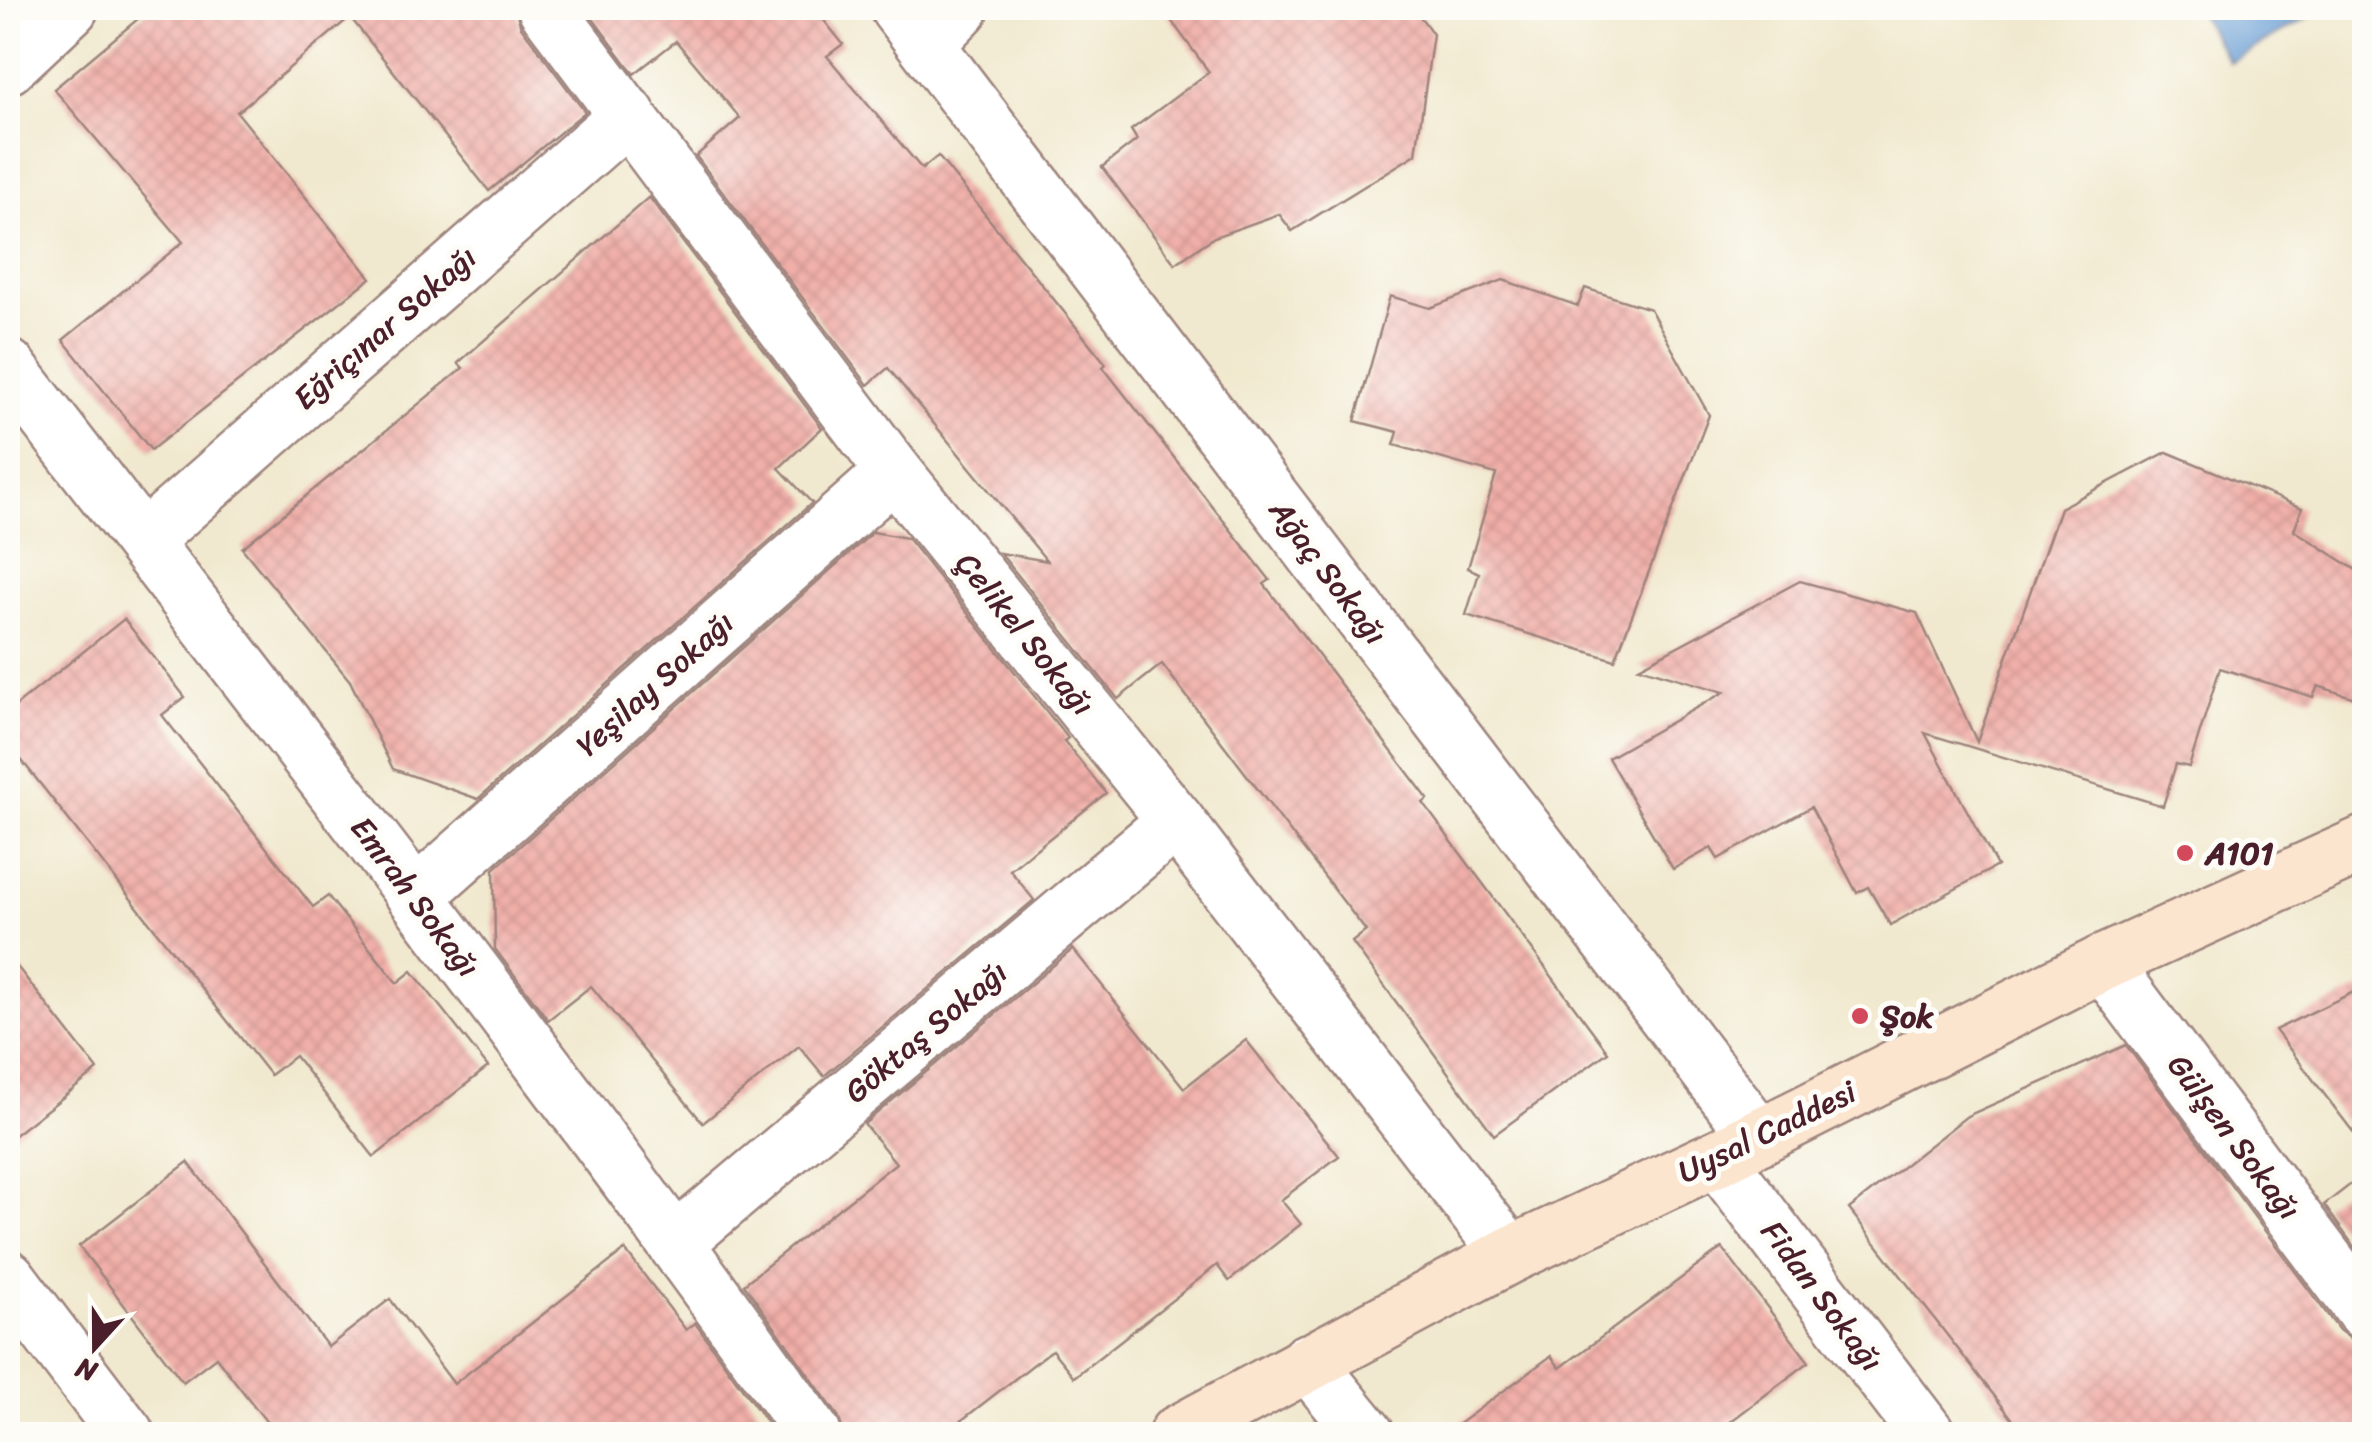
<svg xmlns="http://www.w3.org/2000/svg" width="2372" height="1442" viewBox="0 0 2372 1442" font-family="Sriracha,sans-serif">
  <defs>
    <pattern id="building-cross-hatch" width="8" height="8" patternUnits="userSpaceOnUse" patternTransform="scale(2.5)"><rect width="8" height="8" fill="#f1afa9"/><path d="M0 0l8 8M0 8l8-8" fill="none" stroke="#d09692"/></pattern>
  </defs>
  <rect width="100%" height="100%" fill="#fdfcf7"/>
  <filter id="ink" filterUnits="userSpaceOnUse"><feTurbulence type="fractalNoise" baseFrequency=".01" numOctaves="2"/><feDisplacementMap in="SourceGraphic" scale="20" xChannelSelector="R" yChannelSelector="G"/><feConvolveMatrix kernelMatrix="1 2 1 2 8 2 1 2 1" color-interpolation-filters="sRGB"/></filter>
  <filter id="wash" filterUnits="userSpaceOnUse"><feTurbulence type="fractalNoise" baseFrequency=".0048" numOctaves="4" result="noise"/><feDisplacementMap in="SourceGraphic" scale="40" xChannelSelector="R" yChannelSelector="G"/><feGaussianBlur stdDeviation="2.25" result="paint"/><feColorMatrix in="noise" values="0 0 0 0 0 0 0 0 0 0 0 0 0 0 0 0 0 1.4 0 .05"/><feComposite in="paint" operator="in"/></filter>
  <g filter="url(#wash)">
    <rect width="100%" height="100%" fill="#f1e9cf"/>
    <path fill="#689ed5" stroke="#595e80" stroke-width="2.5" d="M 2196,8 L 2325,8 L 2229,62 Z"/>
    <g id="blocks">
      <g fill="url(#building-cross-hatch)">
        <path d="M 151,8 L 515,8 L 521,27 L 585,112 L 489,191 L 350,17 L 237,112 L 371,278 L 151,450 L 63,340 L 183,242 L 54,89 Z"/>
        <path d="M 585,8 L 814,8 L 843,44 L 827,56 L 922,169 L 938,156 L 1106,364 L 1103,367 L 1270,580 L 1264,584 L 1428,799 L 1423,803 L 1608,1052 L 1494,1135 L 1352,942 L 1366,931 L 1162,664 L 1118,699 L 1000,553 L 1047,561 L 888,368 L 868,385 L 696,156 L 740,118 L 676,41 L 634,74 Z"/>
        <path d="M 1162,8 L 1414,8 L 1433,34 L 1416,154 L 1292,231 L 1279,214 L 1214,237 L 1175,264 L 1102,167 L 1137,140 L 1131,130 L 1209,72 Z"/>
        <path d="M 649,197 L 822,428 L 779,468 L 812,503 L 478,799 L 393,769 L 350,681 L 242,548 L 463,368 L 458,363 Z"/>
        <path d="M 1503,280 L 1578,306 L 1585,288 L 1650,309 L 1709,415 L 1615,660 L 1466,615 L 1479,573 L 1468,568 L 1496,474 L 1394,445 L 1398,432 L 1355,421 L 1390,296 L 1430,308 Z"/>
        <path d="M 2167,452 L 2302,508 L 2294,530 L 2364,575 L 2364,701 L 2318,686 L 2313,697 L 2220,668 L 2189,767 L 2176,764 L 2163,806 L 1925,733 L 1997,866 L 1890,925 L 1868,887 L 1857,893 L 1811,807 L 1718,859 L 1711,848 L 1673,869 L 1608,758 L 1724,692 L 1639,667 L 1800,581 L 1917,613 L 1977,742 L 2060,508 Z"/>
        <path d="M 873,532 L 907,538 L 1068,738 L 1064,741 L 1106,793 L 1010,870 L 1034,900 L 824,1076 L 799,1046 L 703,1123 L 591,986 L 548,1020 L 495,949 L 494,869 Z"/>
        <path d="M 124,619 L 185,697 L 162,715 L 313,907 L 328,896 L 397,983 L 412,971 L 488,1067 L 374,1157 L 295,1056 L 270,1075 L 8,743 L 8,712 Z"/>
        <path d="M 1073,949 L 1184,1088 L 1246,1040 L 1339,1156 L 1281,1200 L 1301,1224 L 1229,1281 L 1217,1265 L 1074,1377 L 1052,1350 L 944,1434 L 844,1434 L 838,1416 L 744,1284 L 896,1163 L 864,1124 Z"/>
        <path d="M 8,955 L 98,1070 L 8,1140 Z"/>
        <path d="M 2364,987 L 2364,1146 L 2275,1030 Z"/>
        <path d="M 2126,1045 L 2339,1330 L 2351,1339 L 2364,1342 L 2364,1434 L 2024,1434 L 1849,1209 L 1967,1116 Z"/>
        <path d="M 188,1162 L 328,1347 L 390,1299 L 454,1384 L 625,1250 L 686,1330 L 695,1323 L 775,1434 L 276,1434 L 216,1357 L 183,1382 L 79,1246 Z"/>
        <path d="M 2364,1174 L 2364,1260 L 2324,1205 Z"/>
        <path d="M 1722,1248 L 1809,1362 L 1714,1434 L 1445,1434 L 1551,1356 L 1560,1368 Z"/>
      </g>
    </g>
  </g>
  <g filter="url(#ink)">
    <use href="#blocks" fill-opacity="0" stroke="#9e847d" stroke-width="2.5"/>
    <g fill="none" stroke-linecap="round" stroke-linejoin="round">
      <g stroke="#9e847d" stroke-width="60">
        <g id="street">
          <path d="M 546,8 L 894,472 L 1176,821 L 1510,1255"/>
          <path d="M 898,8 L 1759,1137"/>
          <path d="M 927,43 L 961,8"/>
          <path d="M 8,66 L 70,8"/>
          <path d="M 8,367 C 280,719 555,1071 813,1434"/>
          <path d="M 143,541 L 628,115"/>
          <path d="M 416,896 L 894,472"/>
          <path d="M 2103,963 L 2364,1311"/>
          <path d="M 1717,1158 L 1927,1434"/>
          <path d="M 676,1242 L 1176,821"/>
          <path d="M 8,1278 L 126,1434"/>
          <path d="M 1307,1362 L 1366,1434"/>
        </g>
      </g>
      <g stroke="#9e847d" stroke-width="60">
        <path id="secondary" d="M 1177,1434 L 1510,1255 L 1717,1158 L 2103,963 L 2364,844"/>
      </g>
      <use href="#street" stroke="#fff" stroke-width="55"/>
      <use href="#secondary" stroke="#fce5cf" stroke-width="55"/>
    </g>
  </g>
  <g fill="#d1495b" stroke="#fdfcf7" stroke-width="4">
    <circle cx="2185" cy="853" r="10"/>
    <circle cx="1860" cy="1016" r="10"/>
  </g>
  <g text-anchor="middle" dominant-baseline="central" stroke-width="10" stroke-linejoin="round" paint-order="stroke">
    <g font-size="32" fill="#4a1f2b" stroke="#fdfcf7">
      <text transform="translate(385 328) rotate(-41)">Eğriçınar Sokağı</text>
      <text transform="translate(1328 572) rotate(53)">Ağaç Sokağı</text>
      <text transform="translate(1025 634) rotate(51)">Çelikel Sokağı</text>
      <text transform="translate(655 684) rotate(-42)">Yeşilay Sokağı</text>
      <text transform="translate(415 897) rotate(53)">Emrah Sokağı</text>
      <text transform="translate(926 1032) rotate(-40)">Göktaş Sokağı</text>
      <text transform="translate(1767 1132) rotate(-26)">Uysal Caddesi</text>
      <text transform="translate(2234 1137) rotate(53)">Gülşen Sokağı</text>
      <text transform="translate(1822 1296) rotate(53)">Fidan Sokağı</text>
    </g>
    <g font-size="32" font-weight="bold" fill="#4a1f2b" stroke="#fdfcf7" text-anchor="start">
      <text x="2205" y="853">A101</text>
      <text x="1880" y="1016">Şok</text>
    </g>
  </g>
  <rect width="2372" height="1442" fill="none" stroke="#fdfcf7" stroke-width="40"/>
  <g transform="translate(95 1347) rotate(201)" stroke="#fdfcf7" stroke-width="8" paint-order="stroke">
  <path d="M0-8L18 38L0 25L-18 38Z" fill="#4a1f2b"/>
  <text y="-15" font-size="28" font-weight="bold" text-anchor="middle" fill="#4a1f2b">N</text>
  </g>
</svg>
